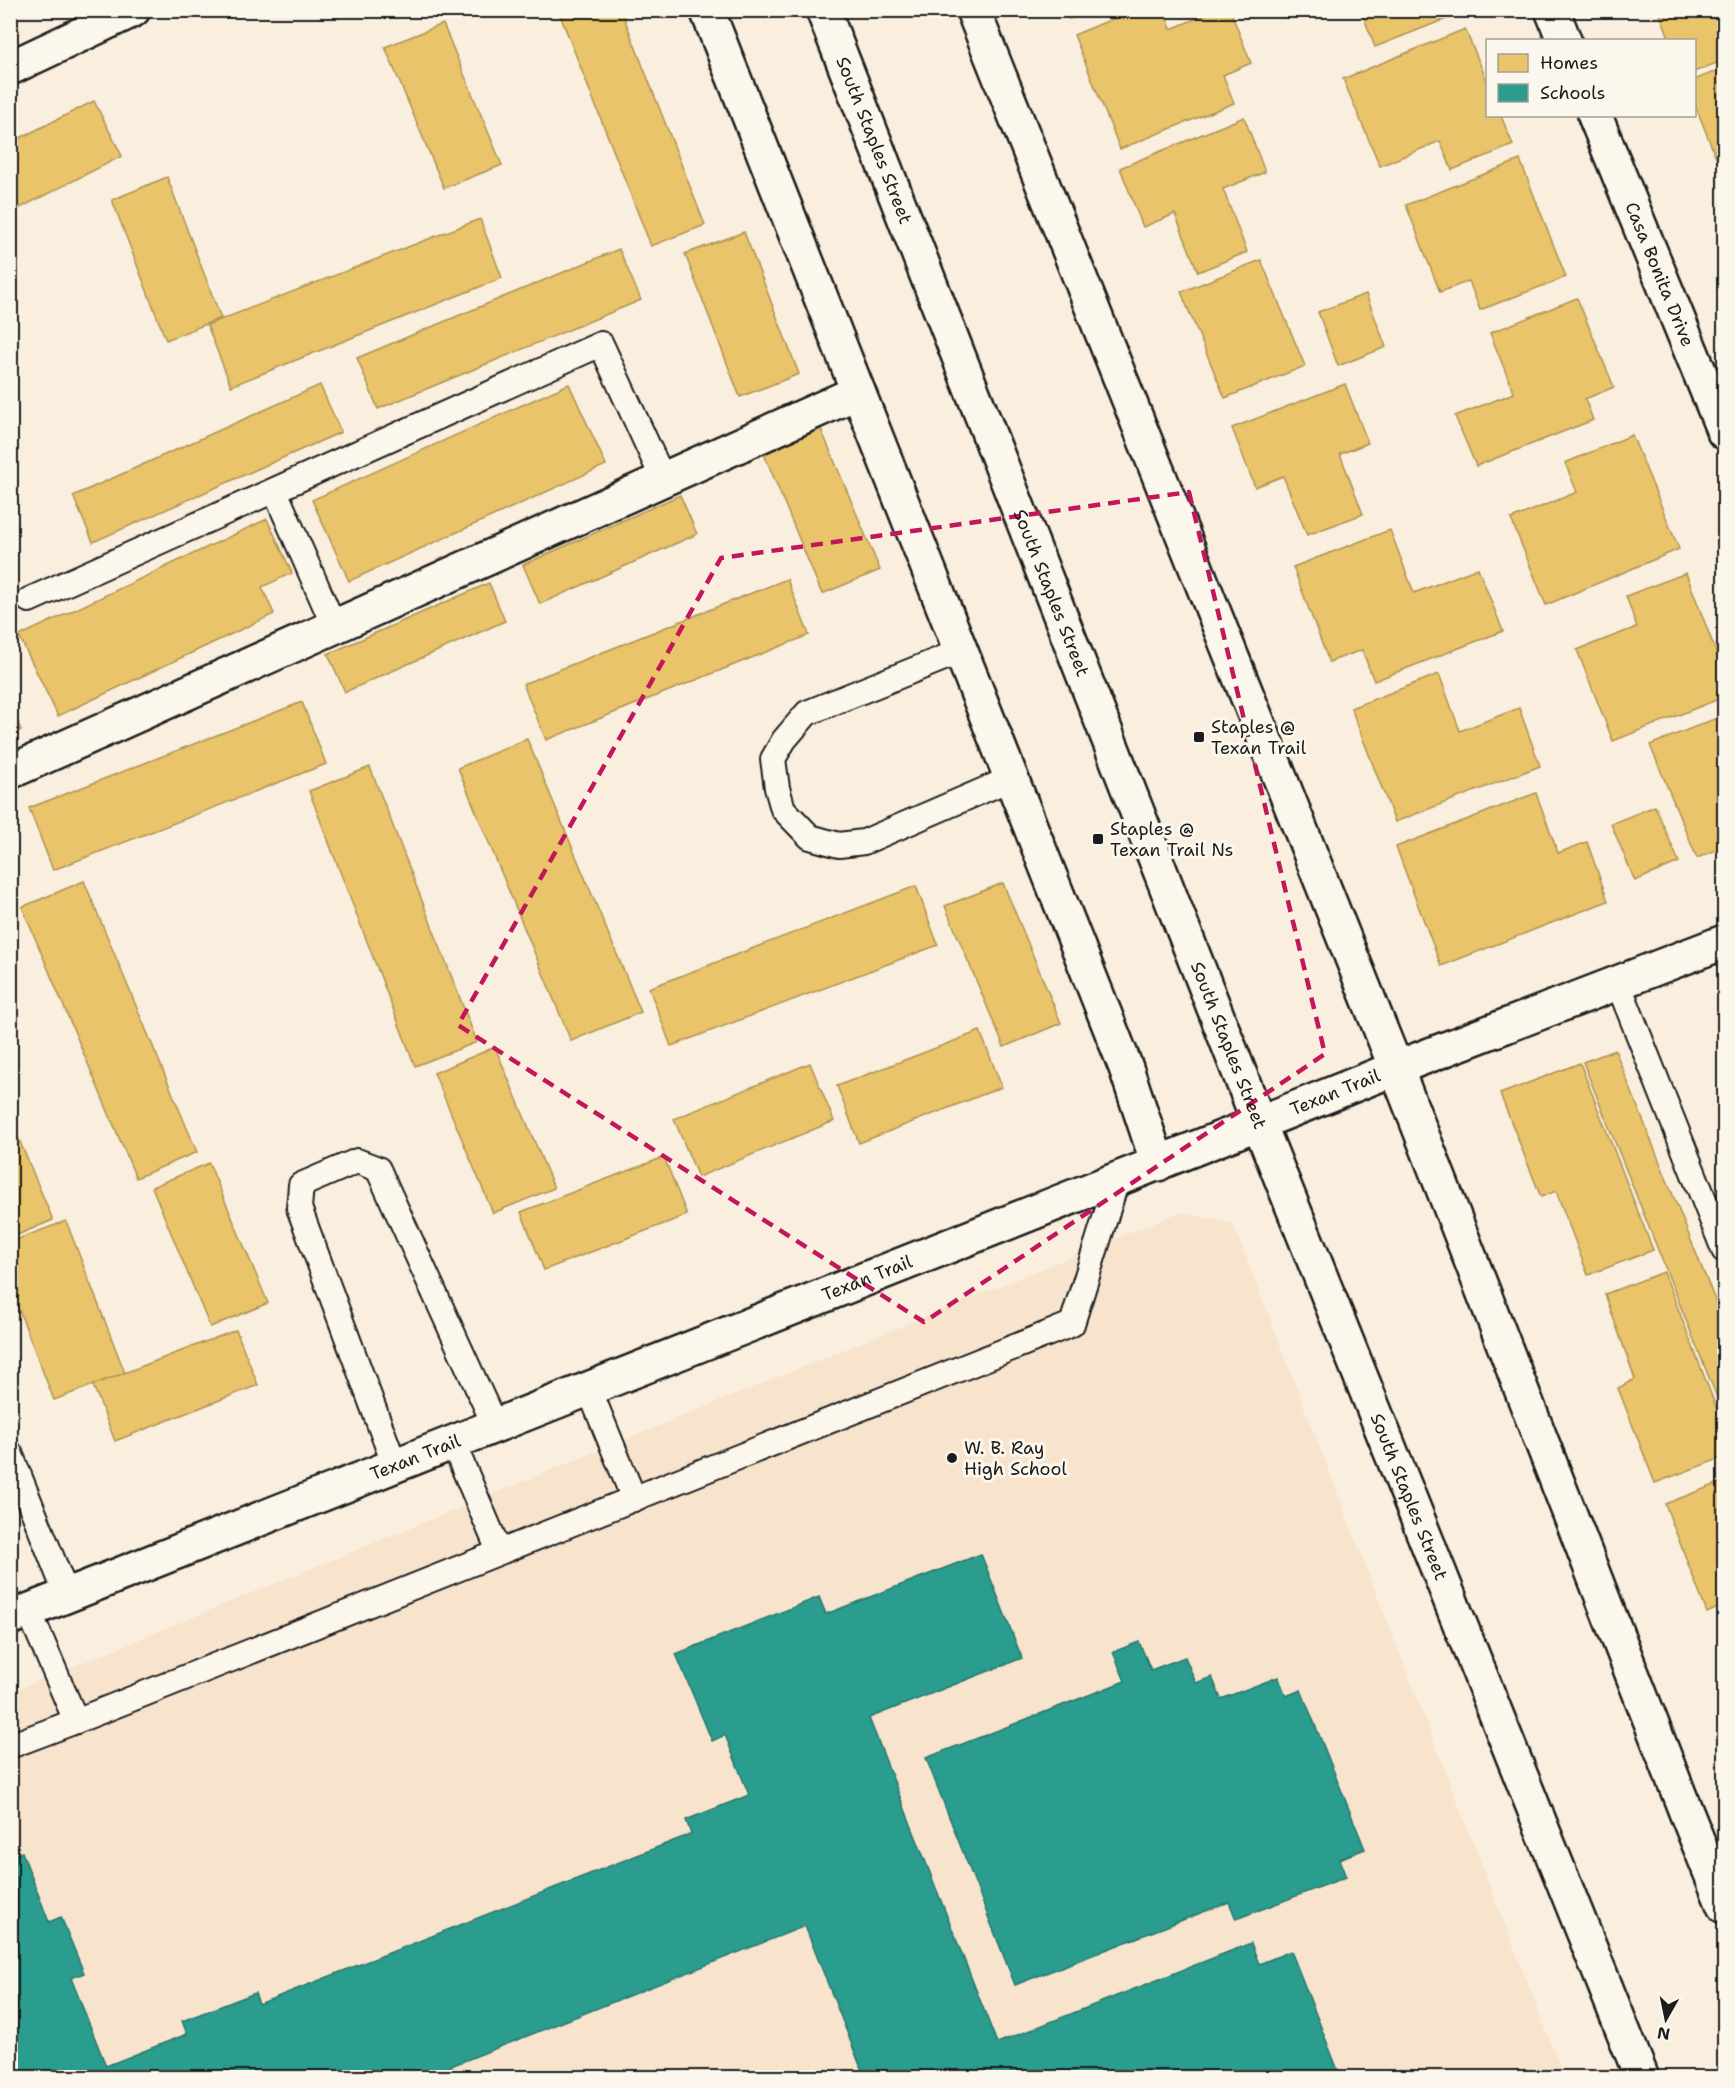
<svg xmlns="http://www.w3.org/2000/svg" width="1735" height="2088" viewBox="0 0 1735 2088" font-family="'Shantell Sans',sans-serif">
  <rect width="100%" height="100%" fill="#faeede"/>
  <filter id="ink" filterUnits="userSpaceOnUse"><feTurbulence type="fractalNoise" baseFrequency=".0167" numOctaves="2"/><feDisplacementMap in="SourceGraphic" scale="12" xChannelSelector="R" yChannelSelector="G"/><feConvolveMatrix kernelMatrix="1 2 1 2 8 2 1 2 1" color-interpolation-filters="sRGB"/></filter>
  <g filter="url(#ink)">
    <path fill="#f8e3cd" d="M 1180,1212 L 1233,1224 L 1564,2077 L 11,2078 L 11,1692 Z"/>
    <g fill="#e9c46a" stroke="#ac9253" stroke-width="1.5">
      <path d="M 558,10 L 621,10 L 705,225 L 651,246 Z"/>
      <path d="M 1066,10 L 1091,10 L 1069,19 Z"/>
      <path d="M 1134,10 L 1164,10 L 1171,29 L 1217,10 L 1230,10 L 1251,63 L 1223,75 L 1234,103 L 1120,149 L 1074,35 Z"/>
      <path d="M 1361,10 L 1460,10 L 1461,13 L 1375,47 Z"/>
      <path d="M 1670,10 L 1724,10 L 1724,60 L 1694,72 L 1694,40 L 1670,40 L 1660,14 Z"/>
      <path d="M 443,24 L 502,165 L 444,188 L 385,47 Z"/>
      <path d="M 1465,29 L 1488,83 L 1488,116 L 1501,116 L 1513,145 L 1452,170 L 1440,141 L 1380,166 L 1343,79 Z"/>
      <path d="M 1724,68 L 1724,178 L 1694,102 L 1694,80 Z"/>
      <path d="M 94,101 L 122,156 L 10,213 L 10,143 Z"/>
      <path d="M 1244,117 L 1265,172 L 1223,189 L 1247,252 L 1198,272 L 1175,214 L 1143,227 L 1120,168 Z"/>
      <path d="M 1520,160 L 1566,277 L 1480,310 L 1469,281 L 1440,292 L 1406,205 Z"/>
      <path d="M 167,177 L 221,318 L 166,340 L 112,200 Z"/>
      <path d="M 480,219 L 502,278 L 231,386 L 207,325 Z"/>
      <path d="M 744,232 L 799,374 L 740,397 L 685,254 Z"/>
      <path d="M 619,249 L 641,300 L 378,409 L 357,358 Z"/>
      <path d="M 1261,260 L 1305,366 L 1225,398 L 1181,292 Z"/>
      <path d="M 1366,294 L 1386,347 L 1338,366 L 1318,312 Z"/>
      <path d="M 1577,298 L 1614,387 L 1585,399 L 1593,420 L 1476,466 L 1455,416 L 1514,393 L 1490,333 Z"/>
      <path d="M 569,384 L 606,465 L 349,581 L 312,500 Z"/>
      <path d="M 1345,384 L 1368,443 L 1340,454 L 1363,514 L 1307,535 L 1283,476 L 1255,487 L 1232,428 Z"/>
      <path d="M 320,385 L 341,432 L 93,542 L 73,496 Z"/>
      <path d="M 821,429 L 880,570 L 822,594 L 764,454 Z"/>
      <path d="M 1632,435 L 1679,549 L 1546,605 L 1511,519 L 1577,492 L 1565,463 Z"/>
      <path d="M 680,495 L 697,534 L 540,604 L 523,565 Z"/>
      <path d="M 267,519 L 292,573 L 262,587 L 274,614 L 58,716 L 19,636 Z"/>
      <path d="M 1390,530 L 1414,593 L 1478,568 L 1503,631 L 1374,681 L 1362,650 L 1329,662 L 1293,567 Z"/>
      <path d="M 1686,573 L 1724,673 L 1724,697 L 1613,741 L 1577,650 L 1637,627 L 1626,596 Z"/>
      <path d="M 787,579 L 809,635 L 546,740 L 523,684 Z"/>
      <path d="M 489,583 L 505,621 L 345,692 L 328,654 Z"/>
      <path d="M 1439,674 L 1460,731 L 1519,708 L 1540,766 L 1395,822 L 1351,708 Z"/>
      <path d="M 302,702 L 326,764 L 53,870 L 29,808 Z"/>
      <path d="M 10,705 L 21,730 L 10,734 Z"/>
      <path d="M 1724,715 L 1724,847 L 1697,858 L 1650,745 Z"/>
      <path d="M 527,739 L 641,1012 L 571,1041 L 458,768 Z"/>
      <path d="M 370,767 L 477,1042 L 415,1066 L 309,791 Z"/>
      <path d="M 1536,793 L 1558,853 L 1587,842 L 1608,901 L 1441,966 L 1396,847 Z"/>
      <path d="M 1655,806 L 1679,862 L 1635,881 L 1611,824 Z"/>
      <path d="M 84,881 L 197,1152 L 136,1178 L 22,907 Z"/>
      <path d="M 1003,883 L 1061,1023 L 1004,1047 L 945,906 Z"/>
      <path d="M 916,886 L 938,945 L 671,1046 L 649,988 Z"/>
      <path d="M 980,1031 L 1002,1087 L 859,1143 L 837,1086 Z"/>
      <path d="M 495,1047 L 554,1188 L 493,1213 L 434,1073 Z"/>
      <path d="M 1615,1050 L 1724,1323 L 1724,1415 L 1583,1062 Z"/>
      <path d="M 810,1063 L 834,1121 L 698,1177 L 674,1119 Z"/>
      <path d="M 1580,1063 L 1653,1250 L 1588,1275 L 1556,1191 L 1541,1197 L 1500,1094 Z"/>
      <path d="M 10,1118 L 53,1220 L 10,1238 Z"/>
      <path d="M 664,1157 L 687,1215 L 544,1270 L 521,1212 Z"/>
      <path d="M 209,1163 L 268,1303 L 210,1327 L 152,1187 Z"/>
      <path d="M 66,1221 L 125,1373 L 54,1400 L 10,1287 L 10,1242 Z"/>
      <path d="M 1664,1272 L 1724,1428 L 1724,1457 L 1655,1483 L 1618,1388 L 1635,1379 L 1605,1294 Z"/>
      <path d="M 236,1330 L 258,1385 L 115,1441 L 93,1385 Z"/>
      <path d="M 1724,1481 L 1724,1605 L 1707,1613 L 1665,1504 Z"/>
    </g>
    <g fill="#2a9d8f" stroke="#26766c" stroke-width="1.5">
      <path d="M 981,1554 L 1022,1658 L 869,1718 L 997,2043 L 1251,1943 L 1259,1964 L 1291,1951 L 1341,2078 L 865,2078 L 805,1926 L 421,2078 L 10,2078 L 10,1856 L 22,1852 L 49,1922 L 61,1917 L 84,1973 L 71,1978 L 106,2066 L 187,2034 L 182,2021 L 255,1993 L 259,2004 L 691,1834 L 686,1820 L 749,1795 L 725,1735 L 712,1741 L 676,1654 L 819,1597 L 826,1614 Z"/>
      <path d="M 1139,1642 L 1151,1670 L 1185,1657 L 1196,1683 L 1212,1677 L 1221,1699 L 1278,1677 L 1286,1696 L 1301,1690 L 1365,1849 L 1339,1859 L 1346,1877 L 1236,1919 L 1229,1902 L 1015,1985 L 926,1758 L 1125,1681 L 1113,1652 Z"/>
    </g>
    <g fill="none" stroke-linecap="round" stroke-linejoin="round">
      <g stroke="#1c1c1c" stroke-width="28">
        <g id="service">
          <path d="M 275,491 L 334,626"/>
          <path d="M 29,600 L 601,344 L 663,479"/>
          <path d="M 961,651 L 807,713 L 784,740 L 773,759 L 777,788 L 783,809 L 810,837 L 839,845 L 864,842 L 1012,778"/>
          <path d="M 1618,983 L 1724,1250"/>
          <path d="M 589,1389 L 634,1499"/>
          <path d="M 453,1443 L 499,1551"/>
          <path d="M 10,1453 L 67,1596"/>
          <path d="M 395,1466 L 299,1208 L 301,1185 L 357,1161 L 378,1169 L 495,1426"/>
          <path d="M 29,1611 L 76,1721"/>
          <path d="M 10,1746 L 76,1721 C 408,1588 740,1457 1072,1324 L 1117,1180"/>
        </g>
      </g>
      <g stroke="#1c1c1c" stroke-width="38">
        <g id="minor">
          <path d="M 707,10 L 1126,1068 L 1158,1164"/>
          <path d="M 973,10 L 1396,1068 L 1686,1812 L 1724,1906"/>
          <path d="M 1552,10 L 1564,40"/>
          <path d="M 10,68 L 133,10"/>
          <path id="s1" d="M 1595,116 L 1724,432"/>
          <path d="M 10,772 L 858,392"/>
          <path id="s2" d="M 1259,1123 L 1396,1068 L 1724,942"/>
        </g>
      </g>
      <g stroke="#1c1c1c" stroke-width="38">
        <g id="tertiary">
          <path id="s3" d="M 10,1618 L 1259,1123"/>
        </g>
      </g>
      <g stroke="#1c1c1c" stroke-width="38">
        <g id="primary">
          <path id="s4" d="M 823,10 L 1259,1123 L 1642,2078"/>
        </g>
      </g>
      <use href="#service" stroke="#fbf7ec" stroke-width="24"/>
      <use href="#minor" stroke="#fbf7ec" stroke-width="33"/>
      <use href="#tertiary" stroke="#fbf7ec" stroke-width="33"/>
      <use href="#primary" stroke="#fbf7ec" stroke-width="33"/>
    </g>
  </g>
  <path fill="none" stroke="#c2185b" stroke-width="4.5" stroke-dasharray="12 8" stroke-linejoin="round" d="M 1189,492 L 1325,1054 L 924,1322 L 458,1025 L 721,558 Z"/>
  <g fill="#1c1c1c" stroke="#fbf7ec" stroke-width="2">
    <rect x="1193" y="731" width="12" height="12" rx="3"/>
    <rect x="1092" y="833" width="12" height="12" rx="3"/>
    <circle cx="952" cy="1458" r="6"/>
  </g>
  <g text-anchor="middle" dominant-baseline="central" stroke-width="6" stroke-linejoin="round" paint-order="stroke">
    <g font-size="18" fill="#1c1c1c" stroke="#fbf7ec">
      <text stroke="none"><textPath href="#s4" startOffset="140">South Staples Street</textPath></text>
      <text stroke="none"><textPath href="#s1" startOffset="171">Casa Bonita Drive</textPath></text>
      <text stroke="none"><textPath href="#s4" startOffset="626">South Staples Street</textPath></text>
      <text stroke="none"><textPath href="#s4" startOffset="1112">South Staples Street</textPath></text>
      <text stroke="none"><textPath href="#s2" startOffset="82">Texan Trail</textPath></text>
      <text stroke="none"><textPath href="#s3" startOffset="922">Texan Trail</textPath></text>
      <text stroke="none"><textPath href="#s3" startOffset="436">Texan Trail</textPath></text>
      <text stroke="none"><textPath href="#s4" startOffset="1598">South Staples Street</textPath></text>
    </g>
    <g font-size="18" fill="#1c1c1c" stroke="#fbf7ec" text-anchor="start">
      <text x="1211" y="727">Staples @<tspan x="1211" dy="21">Texan Trail</tspan></text>
      <text x="1110" y="829">Staples @<tspan x="1110" dy="21">Texan Trail Ns</tspan></text>
      <text x="964" y="1448">W. B. Ray<tspan x="964" dy="21">High School</tspan></text>
    </g>
  </g>
  <rect width="1735" height="2088" fill="none" stroke="#fbf7ec" stroke-width="36"/>
  <rect x="18" y="18" width="1699" height="2052" fill="none" stroke="#1c1c1c" stroke-width="2" filter="url(#ink)"/>
  <rect x="1486" y="39" width="210" height="78" fill="#fbf7ec" stroke="#a29f99" stroke-width="1.5"/>
  <rect x="1498" y="54" width="30" height="18" fill="#e9c46a" stroke="#a29f99" stroke-width="1.5"/>
  <text x="1540" y="69" font-size="18" fill="#1c1c1c">Homes</text>
  <rect x="1498" y="84" width="30" height="18" fill="#2a9d8f" stroke="#a29f99" stroke-width="1.5"/>
  <text x="1540" y="99" font-size="18" fill="#1c1c1c">Schools</text>
  <g transform="translate(1666 2019) rotate(189)" stroke="#fbf7ec" stroke-width="4.5" paint-order="stroke">
  <path d="M0-4.5L10 22L0 15L-10 22Z" fill="#1c1c1c"/>
  <text y="-9" font-size="16" font-weight="bold" text-anchor="middle" fill="#1c1c1c">N</text>
  </g>
</svg>
